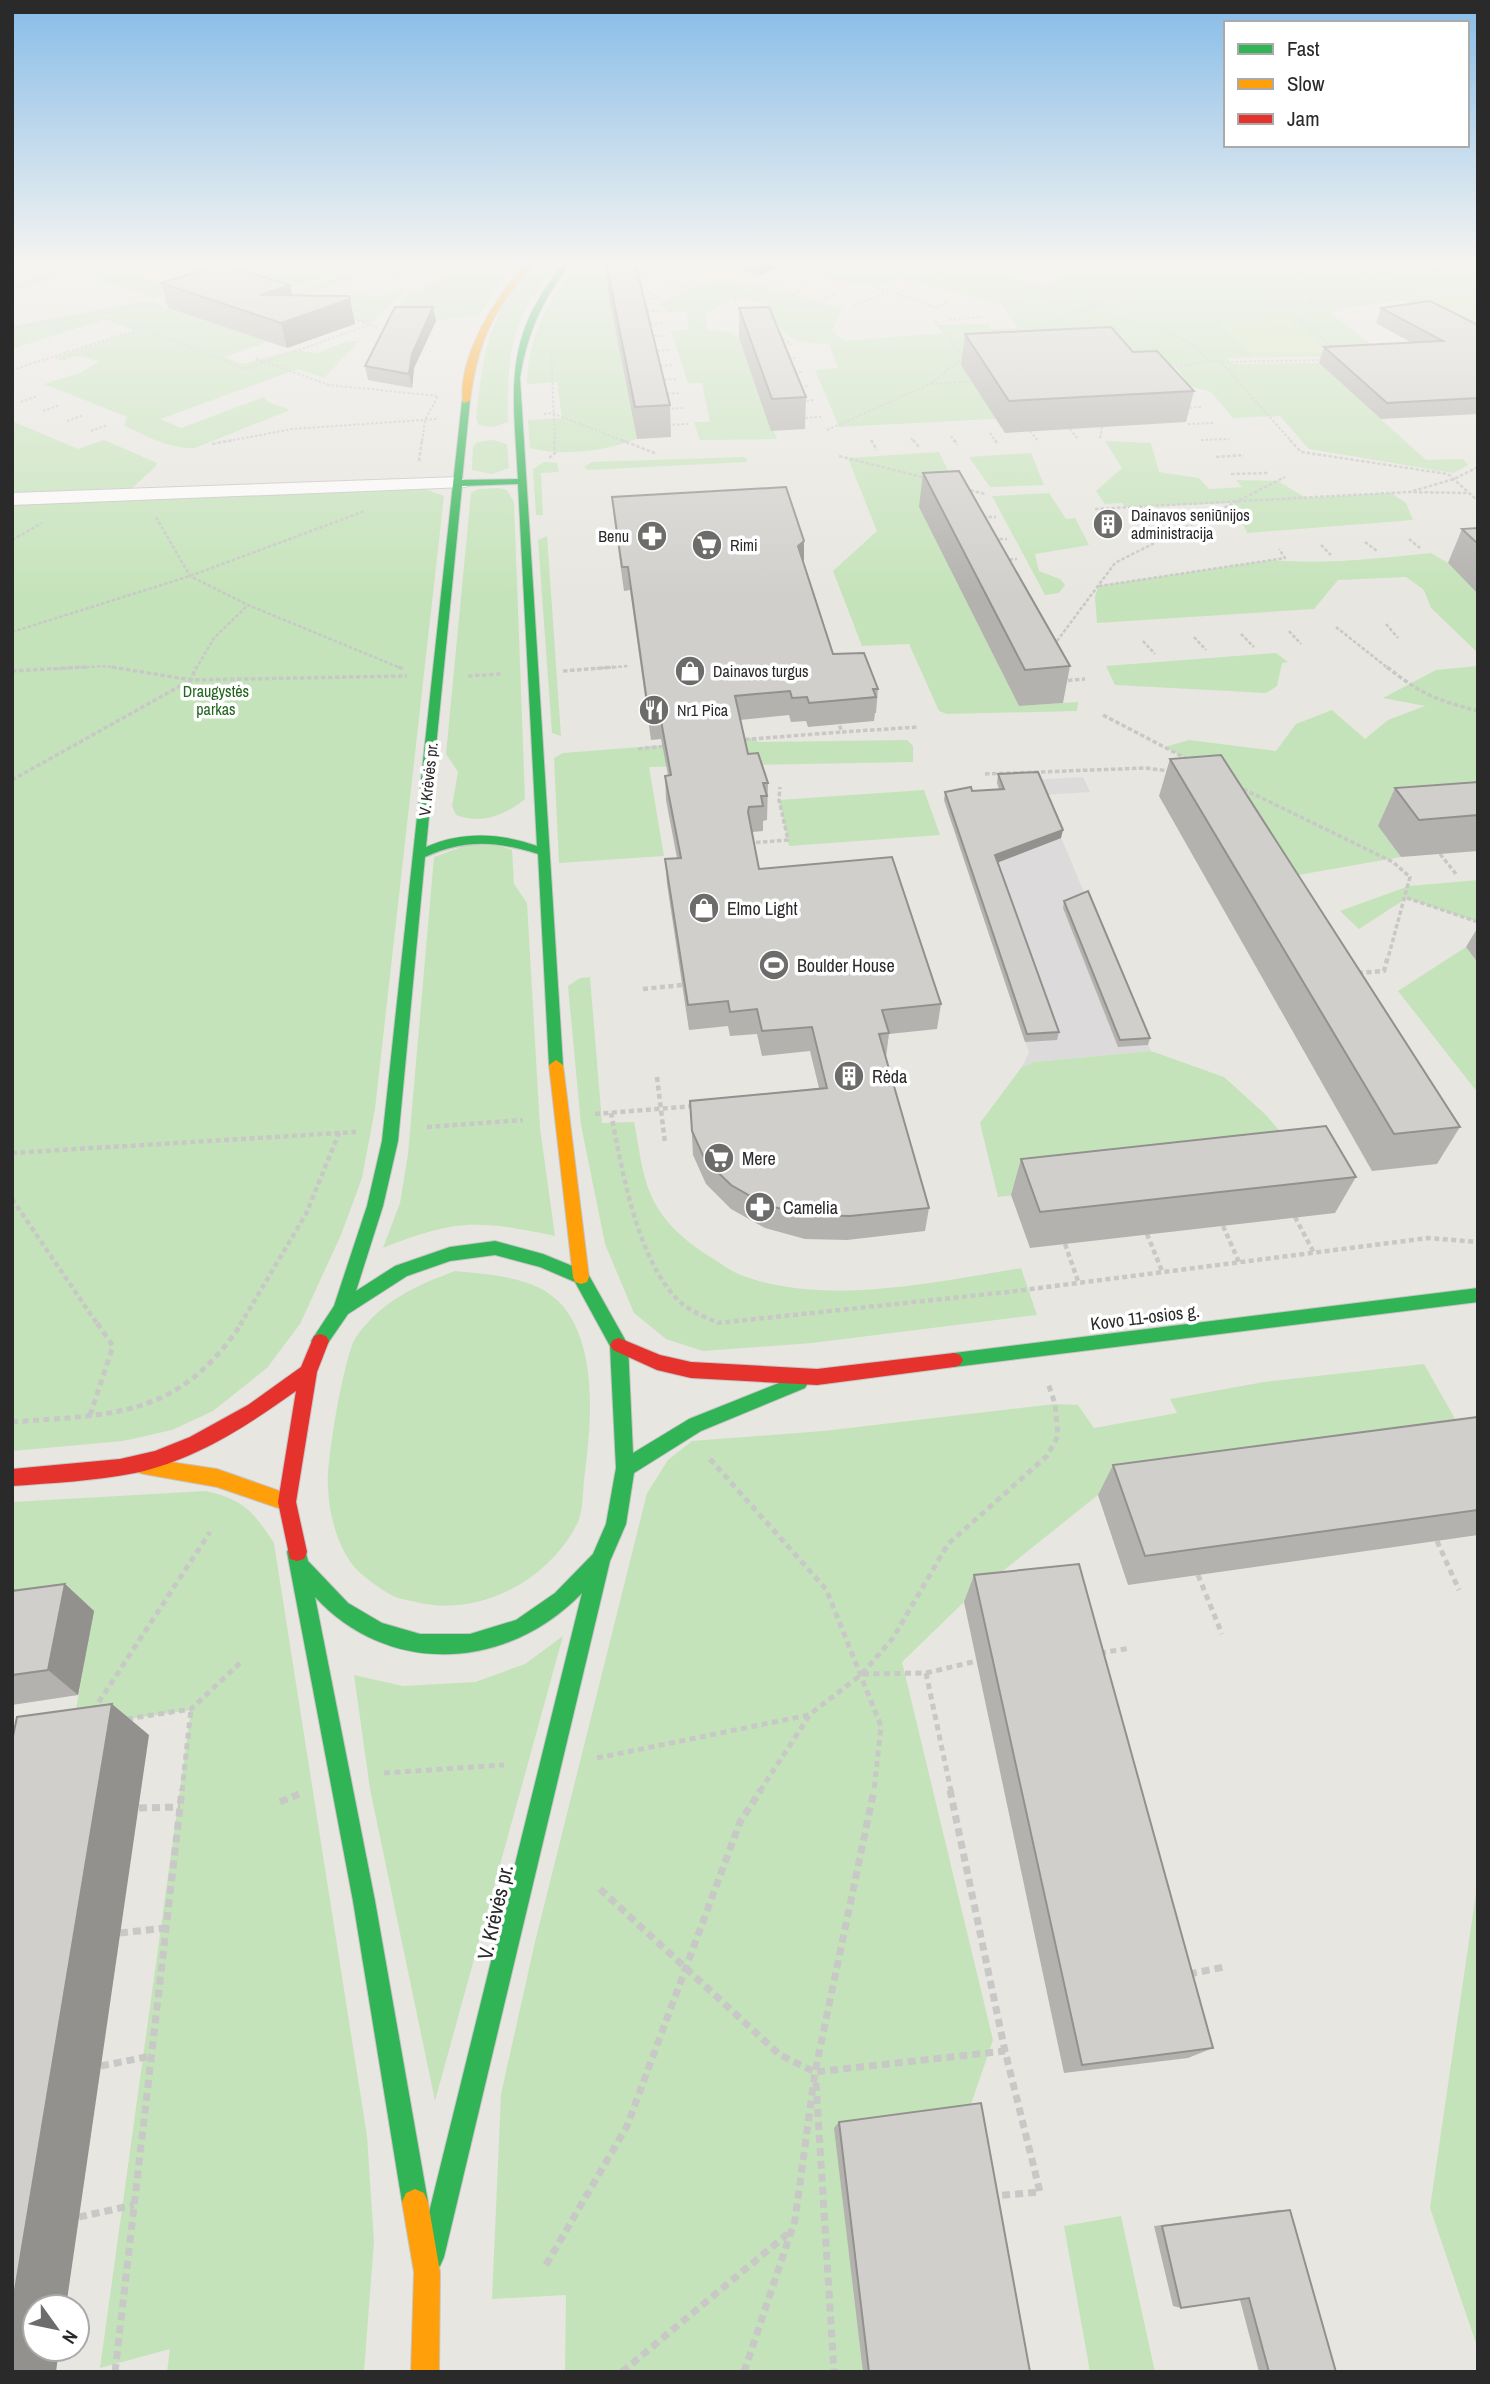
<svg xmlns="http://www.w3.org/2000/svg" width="1490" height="2384" viewBox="0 0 1490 2384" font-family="'Archivo Narrow',sans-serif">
  <rect width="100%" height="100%" fill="#e8e6e0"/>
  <path fill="#dddadb" d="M 1083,777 L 1090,792 L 1043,795 L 1151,1051 L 1034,1062 L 1021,1068 L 1029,1053 L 944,800 L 1002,797 L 997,782 Z"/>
  <path fill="#ebe7d5" d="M 1304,262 L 1478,262 L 1478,266 L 1314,271 Z"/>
  <g fill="#c5e3ba" fill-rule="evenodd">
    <path d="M 66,262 L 99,262 L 175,290 L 154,298 L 77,272 L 12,291 L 12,284 L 61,269 Z"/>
    <path d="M 177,262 L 371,262 L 280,292 L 237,287 L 274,275 L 251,268 L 221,276 Z"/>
    <path d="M 383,262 L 406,262 L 428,269 L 394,280 L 388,279 L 398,274 L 380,269 L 276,304 L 267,301 Z"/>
    <path d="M 544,262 L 560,262 C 511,315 507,352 508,422 L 493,427 L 479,425 L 476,419 C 483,358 488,300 544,262 Z"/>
    <path d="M 579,262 L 683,262 L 608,292 L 637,439 C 603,451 565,457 530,448 L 528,420 L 562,418 L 557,382 L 527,384 C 528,337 548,297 579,262 Z"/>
    <path d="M 728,262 L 976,262 L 966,268 L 1046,285 L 1069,273 L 1084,272 L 1101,263 L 1159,276 L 1273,271 L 1264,262 L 1304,262 L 1314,271 L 1478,266 L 1478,286 L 1409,289 L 1413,293 L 1435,292 L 1443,326 L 1404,300 L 1338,309 L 1330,313 L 1377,349 L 1342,356 L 1228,358 L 1232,364 L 1319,363 L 1426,460 L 1463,459 L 1468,465 L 1453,473 L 1309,449 L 1280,416 L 1233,418 L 1211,392 L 1190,386 L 1176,367 L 1168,365 L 969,377 L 980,392 L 1088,414 L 839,427 L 815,370 L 838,368 L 829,343 C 801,346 775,336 770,306 L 738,296 L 706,313 L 707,330 L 728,331 L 739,338 L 777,439 L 700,440 L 694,422 L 710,422 L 702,383 L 688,383 L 671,331 L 689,329 L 687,312 L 669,312 L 659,305 C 676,296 699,281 720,282 C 758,282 806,299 842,309 L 832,331 L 844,341 L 944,333 L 938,325 L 989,324 L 992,329 L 1018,328 L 1002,305 L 901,278 C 861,297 804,267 762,263 C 751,261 739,262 728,262 ZM 1289,320 L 1328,352 L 1218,324 L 1219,324 Z"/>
    <path d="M 486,272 L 506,276 L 479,315 L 436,321 L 390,318 L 411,291 C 429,291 440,276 458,272 C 467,271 477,272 486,272 Z"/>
    <path d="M 399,290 L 404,291 L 371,324 L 338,317 L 224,357 L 242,364 L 294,350 L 317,353 L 348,341 L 359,341 L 324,378 L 298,369 L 160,419 L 181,428 L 264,397 L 268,402 L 290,410 L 195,448 C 168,449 148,436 124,426 L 127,417 L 44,384 L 82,372 L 99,361 L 76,356 L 61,361 L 54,358 L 139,330 L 102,318 L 103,320 L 12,349 L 12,326 L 147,301 L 213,323 L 318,308 L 362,293 L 378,297 Z"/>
    <path d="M 12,421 L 78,449 L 104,440 L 157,463 L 156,466 L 130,490 L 12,494 Z"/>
    <path d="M 494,440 L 507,444 L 509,468 L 492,474 L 472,470 L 473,447 L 477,442 Z"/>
    <path d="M 1105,441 L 1151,443 L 1159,472 L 1199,478 L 1209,489 L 1242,487 L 1236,480 L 1278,481 L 1306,498 L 1391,493 L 1406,503 L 1413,520 L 1247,533 L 1234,503 L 1125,507 L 1122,503 L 1105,504 L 1096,491 L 1122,468 Z"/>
    <path d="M 939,452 L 960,496 L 1019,706 L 1078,702 L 1077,711 L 947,714 L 939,711 L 909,644 L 862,646 L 833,571 L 877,531 L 848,458 Z"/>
    <path d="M 1031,453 L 1044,485 L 990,487 L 969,457 Z"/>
    <path d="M 744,457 L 748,459 L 746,462 L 588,470 L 584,467 L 592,462 Z"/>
    <path d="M 544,462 L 557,463 L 559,472 L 541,473 L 543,515 L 536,515 L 533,469 Z"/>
    <path d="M 423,488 L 444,496 L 375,1109 L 362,1178 L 341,1235 L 300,1324 L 267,1368 L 213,1411 L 172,1430 L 123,1441 L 12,1451 L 12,503 Z"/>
    <path d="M 499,488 L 507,490 L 514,502 L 525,799 C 505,815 482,825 456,815 L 452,806 L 458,772 L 446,754 L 471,493 L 478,489 Z"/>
    <path d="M 1049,493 L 1066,519 L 1075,518 L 1089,545 L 1035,554 L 1039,571 L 1060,579 L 1065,585 L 1059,593 L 1045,595 L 992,496 Z"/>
    <path d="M 547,536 L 561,736 L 552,733 L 538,540 Z"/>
    <path d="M 1431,553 L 1448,563 L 1478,594 L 1478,653 L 1431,608 L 1424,590 L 1406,577 L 1338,580 L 1314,609 L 1097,623 L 1095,597 L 1098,586 L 1272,560 C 1325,565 1379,558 1431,553 Z"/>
    <path d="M 1276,653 L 1288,662 L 1282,663 L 1277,686 L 1266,693 L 1115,685 L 1106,666 Z"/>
    <path d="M 1478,666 L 1478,817 L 1378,826 L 1401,857 L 1298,875 L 1223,779 L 1165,747 L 1189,740 L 1276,751 L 1296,724 L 1332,710 L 1365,739 L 1388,720 L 1425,706 L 1383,698 L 1436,670 Z"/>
    <path d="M 754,738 L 758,742 L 907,740 L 913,746 L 913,762 L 649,767 L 664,856 L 559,863 L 554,758 L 563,753 Z"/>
    <path d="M 924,790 L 940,835 L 789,846 L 779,800 Z"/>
    <path d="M 481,840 L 512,850 L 514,884 L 527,903 L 540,1128 L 555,1236 C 480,1220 455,1219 383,1248 L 400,1203 L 408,1154 L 434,857 Z"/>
    <path d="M 1478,880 L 1478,922 L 1407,898 L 1359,929 L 1340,911 L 1409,886 Z"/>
    <path d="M 1466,947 L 1478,963 L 1478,1093 L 1398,991 Z"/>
    <path d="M 590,977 L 602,1123 L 634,1122 C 639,1145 641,1173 651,1195 C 662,1221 685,1241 709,1256 C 719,1262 730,1271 741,1275 C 824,1307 935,1282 1021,1268 L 1037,1315 L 812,1343 L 703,1351 L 666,1339 L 634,1313 L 605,1244 L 581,1125 L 568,986 L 580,978 Z"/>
    <path d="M 1151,1051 L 1224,1077 L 1265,1114 L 1307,1162 L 998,1197 L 980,1123 L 1021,1068 L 1034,1062 Z"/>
    <path d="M 455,1271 C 491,1275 538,1276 563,1306 C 599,1351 591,1427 584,1480 C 583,1492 583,1510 578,1522 C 550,1580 479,1618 416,1602 C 408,1600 398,1599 391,1595 C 382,1590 373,1583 365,1577 C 340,1559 329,1517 328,1487 C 326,1463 344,1355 356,1337 C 383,1300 413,1287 455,1271 Z"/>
    <path d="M 1424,1364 L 1466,1438 L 1098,1495 L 964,1602 L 902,1662 L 993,2040 L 969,2110 L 863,2372 L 565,2372 L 566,2295 L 492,2299 L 501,2094 L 535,1942 L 647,1493 L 668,1460 L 692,1441 L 823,1431 L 1055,1404 L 1078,1405 L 1094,1428 L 1177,1413 L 1170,1399 L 1264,1382 Z"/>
    <path d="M 206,1491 C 244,1500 253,1511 274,1543 L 367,2136 L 374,2241 L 364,2372 L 167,2372 L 170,2349 L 100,2368 L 191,1710 L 73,1727 L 93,1612 L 12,1622 L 12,1502 Z"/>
    <path d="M 563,1636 L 435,2101 L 370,1789 L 354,1675 L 403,1686 L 475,1682 L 525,1664 Z"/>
    <path d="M 1478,1879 L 1478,2349 L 1430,2208 Z"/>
    <path d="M 1121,2216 L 1155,2372 L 1090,2372 L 1064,2226 Z"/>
  </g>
  <g fill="#cfe7b7">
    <path d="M 1478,286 L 1478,333 L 1421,304 L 1424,297 L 1432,292 L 1413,293 L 1408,289 Z"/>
    <path d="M 1289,320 L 1329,353 L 1253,357 L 1218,324 Z"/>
  </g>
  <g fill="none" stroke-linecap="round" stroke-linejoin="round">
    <g stroke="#c6c5c5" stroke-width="2">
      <path id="street" d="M 459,477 L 469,483 L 466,487 L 12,505 L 12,493 Z"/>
    </g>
    <g stroke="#c6c5c5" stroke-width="2">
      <g id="fast">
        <path d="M 565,262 L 572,262 C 543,298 527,333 520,378 L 563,1065 L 556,1070 L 549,1065 L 538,854 C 497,841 464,839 425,857 L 398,1141 L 383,1206 L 356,1291 L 395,1266 L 450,1247 L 495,1241 L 543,1254 L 587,1272 L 628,1345 L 633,1453 L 689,1419 L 799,1375 L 805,1378 L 808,1383 L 805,1388 L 701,1431 L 634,1473 L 626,1524 L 610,1561 L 444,2257 L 440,2266 L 431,2270 L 422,2266 L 418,2257 L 582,1593 C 508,1670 390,1678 315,1597 L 375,1901 L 428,2202 L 424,2211 L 415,2215 L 406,2211 L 402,2202 L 353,1901 L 287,1552 L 290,1545 L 297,1543 L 304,1545 L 308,1561 L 348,1603 L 382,1623 L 420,1634 L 470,1634 L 516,1620 L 555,1593 L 593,1554 L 606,1524 L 616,1468 L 610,1346 L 575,1282 L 540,1267 L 495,1255 L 450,1261 L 407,1276 L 348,1314 L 326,1346 L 320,1348 L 314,1346 L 311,1341 L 334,1306 L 367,1206 L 382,1141 L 462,401 L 466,399 L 470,401 L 462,480 L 518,479 C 513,388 502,337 565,262 ZM 518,484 L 537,846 C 500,833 463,831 426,847 L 462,486 Z"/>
        <path d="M 1478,1288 L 1478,1302 L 954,1367 L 948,1365 L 945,1360 L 948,1355 L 954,1353 Z"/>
      </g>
    </g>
    <g stroke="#c6c5c5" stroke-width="2">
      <g id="slow">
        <path d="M 529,262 L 536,262 C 494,308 478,339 470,401 L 463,403 C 457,357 497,293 529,262 Z"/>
        <path d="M 556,1060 L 563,1065 L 589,1277 L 587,1282 L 581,1284 L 575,1282 L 573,1277 L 549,1065 Z"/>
        <path d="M 144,1458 L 217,1469 L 294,1496 L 296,1502 L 294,1508 L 287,1511 L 217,1487 L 144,1474 L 137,1472 L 135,1466 L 137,1460 Z"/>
        <path d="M 415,2189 L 424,2193 L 428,2202 L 440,2272 L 439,2372 L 411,2372 L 414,2272 L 402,2202 L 406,2193 Z"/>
      </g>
    </g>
    <g stroke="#c6c5c5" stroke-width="2">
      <g id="jam">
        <path d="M 320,1334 L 326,1336 L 329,1341 L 317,1372 L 296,1502 L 307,1552 L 304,1559 L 297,1561 L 290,1559 L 278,1502 L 296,1391 C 247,1426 195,1460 135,1473 C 94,1481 53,1483 12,1486 L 12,1469 L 120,1459 L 155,1451 L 190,1437 L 248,1405 L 301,1367 L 314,1336 Z"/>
        <path d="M 619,1338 L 660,1355 L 691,1362 L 817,1369 L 954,1353 L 960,1355 L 963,1360 L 960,1365 L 954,1367 L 817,1385 L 691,1378 L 657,1370 L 613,1350 L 610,1345 L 613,1340 Z"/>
      </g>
    </g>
    <g stroke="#c8c8c7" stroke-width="2" stroke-dasharray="2.5 2" stroke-linecap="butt">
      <path d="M 168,262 L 201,273"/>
      <path d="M 731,262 L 728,276 L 735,300"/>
      <path d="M 862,262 L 872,286 L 897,294"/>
      <path d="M 899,262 L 1002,288 L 1260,281 L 1279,276 L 1478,269"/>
      <path d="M 1231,262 L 1233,264"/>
      <path d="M 1275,262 L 1294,265"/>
      <path d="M 1291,262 C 1306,275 1310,291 1312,310 L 1300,319 L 1333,348"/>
      <path d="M 1178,263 L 1182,266"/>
      <path d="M 711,266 L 729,271"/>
      <path d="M 1003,266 L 1014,268"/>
      <path d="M 690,274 L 708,280"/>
      <path d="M 50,277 L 62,262"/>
      <path d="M 740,280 L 755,274"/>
      <path d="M 669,282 L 688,287"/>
      <path d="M 981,283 L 1015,268"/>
      <path d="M 12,289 L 105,262"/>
      <path d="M 1009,290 L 1173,333 L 1196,347 L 1208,361 L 1221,362 L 1292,442"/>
      <path d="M 647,291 L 660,297"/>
      <path d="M 904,291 L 897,294 L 936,308 L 948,302"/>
      <path d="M 794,294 L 808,287"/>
      <path d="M 641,300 L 661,298"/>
      <path d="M 820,301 L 834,294"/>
      <path d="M 853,306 L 886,292"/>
      <path d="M 1079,309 L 1097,330"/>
      <path d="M 643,311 L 659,311"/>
      <path d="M 95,315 L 137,330 L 145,329 L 246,369 L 265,362 L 329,385 L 438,396 L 425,420 L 422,442"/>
      <path d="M 349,318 L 367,324"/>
      <path d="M 743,318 L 735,300 L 782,281"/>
      <path d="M 949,320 L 982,317"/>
      <path d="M 935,321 L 964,358"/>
      <path d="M 646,324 L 662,323"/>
      <path d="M 12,328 L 159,304"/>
      <path d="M 776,333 L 792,345"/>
      <path d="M 1026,333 L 1144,284"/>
      <path d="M 649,336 L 666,336"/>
      <path d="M 551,351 L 555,442"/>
      <path d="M 653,351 L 669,350"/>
      <path d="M 256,359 L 265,362 L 369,325 L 377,327"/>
      <path d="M 784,359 L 797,358"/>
      <path d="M 1222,362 L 1325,360"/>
      <path d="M 656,366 L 673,365"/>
      <path d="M 1167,369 L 1208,361"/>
      <path d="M 12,370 L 137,330"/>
      <path d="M 790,373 L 803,372"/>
      <path d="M 660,380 L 676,379"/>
      <path d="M 931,384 L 978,381"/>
      <path d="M 796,387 L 809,386"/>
      <path d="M 12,388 L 16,387"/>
      <path d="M 663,394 L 680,393"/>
      <path d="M 802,401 L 815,400"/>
      <path d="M 21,402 L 38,396"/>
      <path d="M 1185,408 L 1201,407"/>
      <path d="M 667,409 L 684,408"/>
      <path d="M 43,411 L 60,405"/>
      <path d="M 544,414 L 552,413 L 626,442"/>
      <path d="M 801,418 L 821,417"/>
      <path d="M 67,421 L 84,415"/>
      <path d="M 1188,424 L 1215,423"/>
      <path d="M 668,425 L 688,424"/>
      <path d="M 1070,429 L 1078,439"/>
      <path d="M 827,430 L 930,384 L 966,356"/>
      <path d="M 91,431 L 107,425"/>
      <path d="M 1030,431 L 1038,441"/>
      <path d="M 990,433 L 996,442"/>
      <path d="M 951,436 L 955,442"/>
      <path d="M 911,438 L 914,442"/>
      <path d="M 1100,438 L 1103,422"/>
      <path d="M 1201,440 L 1229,439"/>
      <path d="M 224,442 L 292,429 L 437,419"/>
    </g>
    <g stroke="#c8c8c7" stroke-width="2.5" stroke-dasharray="3.5 2" stroke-linecap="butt">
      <path d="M 621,440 L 657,454"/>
      <path d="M 871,440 L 877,450"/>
      <path d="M 913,440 L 919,447"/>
      <path d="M 954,440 L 958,445"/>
      <path d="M 995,440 L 997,443"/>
      <path d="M 1290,440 L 1301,452 L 1448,474 L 1478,501"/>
      <path d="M 212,444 L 233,440"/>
      <path d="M 839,456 L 926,478"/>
      <path d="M 1216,457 L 1244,455"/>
      <path d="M 549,458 L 555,453 L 554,440"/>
      <path d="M 419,461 L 422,440"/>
      <path d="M 1231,474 L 1268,473"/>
      <path d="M 965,489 L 985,494"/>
      <path d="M 1413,491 L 1454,479 L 1478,467"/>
      <path d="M 1095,509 L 1409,492 L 1468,493"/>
      <path d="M 156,517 L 190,576 L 248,605 L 403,669"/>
      <path d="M 983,517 L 996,517"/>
      <path d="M 994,539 L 1007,539"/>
      <path d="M 1409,539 L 1420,548"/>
      <path d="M 12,540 L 42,523"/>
      <path d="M 1365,542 L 1377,551"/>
      <path d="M 1321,545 L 1331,555"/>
      <path d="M 1004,560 L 1017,559"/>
      <path d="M 1099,586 L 1285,558 L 1279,549"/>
      <path d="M 1386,624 L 1398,638"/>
      <path d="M 1336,627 L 1389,669"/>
      <path d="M 1289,631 L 1301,644"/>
      <path d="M 12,632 L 190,576 L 365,511"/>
      <path d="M 1241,634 L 1254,647"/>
      <path d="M 1194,637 L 1206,650"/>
      <path d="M 1057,641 L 1115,563 L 1285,477"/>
      <path d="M 1143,641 L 1155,654"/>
      <path d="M 53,669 L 106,666 L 123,669"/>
      <path d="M 196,669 L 214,638 L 248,605"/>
      <path d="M 591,669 L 628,666"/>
    </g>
    <g stroke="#c8c8c7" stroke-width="3.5" stroke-dasharray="4.5 2.5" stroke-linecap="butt">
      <path d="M 112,667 L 191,680 L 407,676"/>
      <path d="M 398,667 L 403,669"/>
      <path d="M 1387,667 C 1421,694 1436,700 1478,711"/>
      <path d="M 12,671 L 86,667"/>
      <path d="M 563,671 L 614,667"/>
      <path d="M 468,676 L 502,674"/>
      <path d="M 1061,681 L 1085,679"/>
      <path d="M 1103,715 L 1189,760"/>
      <path d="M 837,719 L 842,732 L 918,727"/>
      <path d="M 738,740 L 842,732"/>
      <path d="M 638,749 L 667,746"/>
      <path d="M 985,774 L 1146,768 L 1169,771"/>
      <path d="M 12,780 L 191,680 L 196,667"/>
      <path d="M 1237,786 L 1393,862 L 1410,877 L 1388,958"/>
      <path d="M 749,843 L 788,840 L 779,800 L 780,787"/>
      <path d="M 1440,854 L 1456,874"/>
      <path d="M 1407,898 L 1478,922"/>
    </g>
    <g stroke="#c8c8c7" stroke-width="4.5" stroke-dasharray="5 3.5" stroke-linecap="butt">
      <path d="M 1358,973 L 1384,971 L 1388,956"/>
      <path d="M 643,989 L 682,985"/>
      <path d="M 657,1077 L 665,1143"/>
      <path d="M 611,1113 C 622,1170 637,1261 680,1302 C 691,1312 706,1317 718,1323 L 1008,1292 L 1428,1238 L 1478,1242"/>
      <path d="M 595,1114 L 694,1106"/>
      <path d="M 427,1127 L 523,1120"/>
      <path d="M 12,1153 L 356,1132"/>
      <path d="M 12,1199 L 98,1325"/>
      <path d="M 1295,1217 L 1314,1253"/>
      <path d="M 1223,1226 L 1239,1262"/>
      <path d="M 1147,1234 L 1162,1271"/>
      <path d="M 1065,1244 L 1078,1281"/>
      <path d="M 240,1325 L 306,1214 L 339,1133"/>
    </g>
    <g stroke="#c8c8c7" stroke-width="5" stroke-dasharray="6 4.5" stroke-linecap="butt">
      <path d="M 90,1415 L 113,1346 L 97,1323"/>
      <path d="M 12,1422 C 116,1414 178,1418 242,1323"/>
      <path d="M 710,1459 L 826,1589 L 881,1726 L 874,1791"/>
      <path d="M 1437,1541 L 1459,1590"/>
      <path d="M 1198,1575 L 1222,1634"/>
      <path d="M 1100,1653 L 1131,1648"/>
      <path d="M 926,1673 L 977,1661"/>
      <path d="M 863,1674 L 926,1673 L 951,1791"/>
      <path d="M 93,1711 L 210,1532"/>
      <path d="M 127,1719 L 191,1709 L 240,1663"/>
      <path d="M 597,1758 L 809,1715 L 862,1674 L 893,1638 L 948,1544 L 1047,1456 L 1058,1436 L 1055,1404 L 1048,1383"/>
      <path d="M 384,1773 L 504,1765"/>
      <path d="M 182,1791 L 191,1709"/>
      <path d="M 760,1791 L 809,1716"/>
    </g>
    <g stroke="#c8c8c7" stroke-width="7" stroke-dasharray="8 5" stroke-linecap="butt">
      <path d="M 950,1790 L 1005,2051 L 1040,2192 L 994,2196"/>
      <path d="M 280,1802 L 299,1794"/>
      <path d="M 139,1808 L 180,1807"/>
      <path d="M 600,1889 L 780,2055 L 815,2072 L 1005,2051"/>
      <path d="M 120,1933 L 166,1928"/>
      <path d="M 1189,1974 L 1224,1967"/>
      <path d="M 101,2066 L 151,2056"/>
      <path d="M 816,2083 L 834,2372"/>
      <path d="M 79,2217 L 134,2205"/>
      <path d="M 546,2265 L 627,2126 L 740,1822 L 761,1790"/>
      <path d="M 115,2372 L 182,1790"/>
      <path d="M 622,2372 L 791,2231"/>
      <path d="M 744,2372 L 795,2220 L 815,2072 L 874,1790"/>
    </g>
    <use href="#street" fill="#fcfbfa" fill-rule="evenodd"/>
    <use href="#fast" fill="#30b455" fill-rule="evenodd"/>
    <use href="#slow" fill="#ff9f0a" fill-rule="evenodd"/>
    <use href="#jam" fill="#e5322d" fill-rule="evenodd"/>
  </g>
  <g fill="#b4b2af">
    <path d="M 711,262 L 792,262 L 760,275 Z"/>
    <path d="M 1098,262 L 1136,262 L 1125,268 Z"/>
    <path d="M 606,263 L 670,405 L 671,437 L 637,439 L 608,292 Z"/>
    <path d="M 161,283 L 290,285 L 293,295 L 349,296 L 355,324 L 287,348 L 168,308 Z"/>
    <path d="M 433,307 L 436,321 L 414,368 L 412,388 L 368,380 L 365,366 Z"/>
    <path d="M 739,308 L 806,397 L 805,429 L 771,431 L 739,338 Z"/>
    <path d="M 1381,308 L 1478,325 L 1478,414 L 1381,419 L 1319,363 L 1324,347 L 1412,343 L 1376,323 Z"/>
    <path d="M 965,334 L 1133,352 L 1194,391 L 1186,422 L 1005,433 L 961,365 Z"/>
    <path d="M 923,473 L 1070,666 L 1063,703 L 1019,706 L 919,507 Z"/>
    <path d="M 612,497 L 804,541 L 804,563 L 833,654 L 878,689 L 876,713 L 875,713 L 874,721 L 808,727 L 806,721 L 791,722 L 789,715 L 740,720 L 748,754 L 768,783 L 767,820 L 763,821 L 763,831 L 752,832 L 759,869 L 941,1004 L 937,1029 L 889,1034 L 886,1057 L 929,1208 L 925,1231 L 847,1240 L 805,1239 L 765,1228 L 731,1209 L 706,1184 L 693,1155 L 690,1101 L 819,1088 L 810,1051 L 762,1056 L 757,1034 L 730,1036 L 728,1026 L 689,1030 L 667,884 L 665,859 L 677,858 L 666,800 L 665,776 L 668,775 L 661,739 L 651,740 L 630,590 L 624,591 L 614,519 Z"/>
    <path d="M 1478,528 L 1478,594 L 1448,563 L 1462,529 Z"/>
    <path d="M 1170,759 L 1460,1127 L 1437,1164 L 1372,1171 L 1159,796 Z"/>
    <path d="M 998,774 L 1061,838 L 998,862 L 1059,1032 L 1057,1040 L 1025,1042 L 944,800 L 945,792 L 999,789 L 997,783 Z"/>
    <path d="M 1478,782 L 1478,851 L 1401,857 L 1378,826 L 1395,788 Z"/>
    <path d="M 1064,901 L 1150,1038 L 1148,1045 L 1118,1047 L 1063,908 Z"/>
    <path d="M 1478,927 L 1478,963 L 1466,947 Z"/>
    <path d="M 1021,1159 L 1356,1177 L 1335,1213 L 1030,1248 L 1011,1195 Z"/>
    <path d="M 1478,1417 L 1478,1535 L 1128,1585 L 1098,1495 L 1113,1465 Z"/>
    <path d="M 974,1575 L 1213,2048 L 1188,2058 L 1064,2073 L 964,1602 Z"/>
    <path d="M 65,1584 L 94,1611 L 78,1695 L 12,1705 L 12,1591 Z"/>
    <path d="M 839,2122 L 1030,2372 L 863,2372 L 834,2128 Z"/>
    <path d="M 1279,2210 L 1290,2210 L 1336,2372 L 1259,2372 L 1240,2300 L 1181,2308 L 1173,2306 L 1154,2226 Z"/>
  </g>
  <g fill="#92918e">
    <path d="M 761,262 L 792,262 L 760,275 Z"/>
    <path d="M 1126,262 L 1136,262 L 1125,268 Z"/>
    <path d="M 290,285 L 296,310 L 260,295 Z"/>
    <path d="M 350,299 L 355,324 L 287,348 L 281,323 Z"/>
    <path d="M 433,307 L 436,321 L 414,368 L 412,388 L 409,374 L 412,354 Z"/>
    <path d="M 804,541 L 804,564 L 798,546 Z"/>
    <path d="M 1063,830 L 1061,838 L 994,864 L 995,855 Z"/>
    <path d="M 65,1584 L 94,1611 L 78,1695 L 48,1670 Z"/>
    <path d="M 112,1704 L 149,1735 L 66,2307 L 35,2307 L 35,2349 L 59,2349 L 56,2372 L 12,2372 L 12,2308 Z"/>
  </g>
  <g fill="#d1cfcb" stroke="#92918e" stroke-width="2">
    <path d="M 609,262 L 635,262 L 670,405 L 635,407 L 606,263 Z"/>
    <path d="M 223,264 L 290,285 L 260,295 L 349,296 L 350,299 L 281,323 L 161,283 Z"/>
    <path d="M 1430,301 L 1478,325 L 1478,398 L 1387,403 L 1324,347 L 1443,341 L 1381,308 Z"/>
    <path d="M 395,307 L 433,307 L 412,354 L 409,374 L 365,366 Z"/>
    <path d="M 769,307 L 806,397 L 772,399 L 739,308 Z"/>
    <path d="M 1111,327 L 1133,352 L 1157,351 L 1194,391 L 1009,401 L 965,334 Z"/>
    <path d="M 959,471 L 1070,666 L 1025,670 L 923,473 Z"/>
    <path d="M 786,487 L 804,541 L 798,546 L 833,654 L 864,653 L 878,689 L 873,689 L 876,697 L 809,703 L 807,697 L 792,698 L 790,691 L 735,696 L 748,754 L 758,753 L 768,783 L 763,783 L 767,796 L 761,796 L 763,806 L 749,807 L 748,812 L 759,869 L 892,857 L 941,1004 L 882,1010 L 889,1033 L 879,1034 L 929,1208 L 850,1216 L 806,1215 L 766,1205 L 731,1185 L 705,1160 L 692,1131 L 690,1101 L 827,1088 L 812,1027 L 762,1031 L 757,1009 L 730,1012 L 728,1001 L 688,1005 L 665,859 L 681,858 L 665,776 L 671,775 L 660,715 L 649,716 L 628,567 L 622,567 L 612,497 Z"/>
    <path d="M 1478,528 L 1478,544 L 1462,529 Z"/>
    <path d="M 1221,755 L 1460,1127 L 1394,1134 L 1170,759 Z"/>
    <path d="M 1038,772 L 1063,830 L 995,855 L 1059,1032 L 1027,1034 L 945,792 L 971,787 L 972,791 L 1004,789 L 998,774 Z"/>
    <path d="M 1478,782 L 1478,815 L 1419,820 L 1395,788 Z"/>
    <path d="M 1088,891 L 1150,1038 L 1120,1040 L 1064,901 Z"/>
    <path d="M 1326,1126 L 1356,1177 L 1040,1212 L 1021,1159 Z"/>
    <path d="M 1478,1417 L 1478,1510 L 1145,1556 L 1113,1465 Z"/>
    <path d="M 1079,1564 L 1213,2048 L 1082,2065 L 974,1575 Z"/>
    <path d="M 65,1584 L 48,1670 L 12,1675 L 12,1591 Z"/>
    <path d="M 112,1704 L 12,2308 L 12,1741 L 17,1717 Z"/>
    <path d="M 981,2103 L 1030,2372 L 869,2372 L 839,2122 Z"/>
    <path d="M 1290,2210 L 1336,2372 L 1269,2372 L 1249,2298 L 1181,2308 L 1162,2226 Z"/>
  </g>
  <linearGradient id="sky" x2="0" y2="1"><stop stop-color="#87bce8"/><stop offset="0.44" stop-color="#f5f4f1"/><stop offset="1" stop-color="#f5f4f1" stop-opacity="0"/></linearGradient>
  <rect width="1490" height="596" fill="url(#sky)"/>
  <defs>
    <g id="building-disc" transform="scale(1.575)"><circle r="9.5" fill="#6c6c6a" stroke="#fff"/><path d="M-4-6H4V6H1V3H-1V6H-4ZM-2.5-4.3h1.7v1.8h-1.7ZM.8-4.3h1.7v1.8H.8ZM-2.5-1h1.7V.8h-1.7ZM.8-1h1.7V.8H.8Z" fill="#fff"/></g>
    <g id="pharmacy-disc" transform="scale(1.575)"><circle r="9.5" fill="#6c6c6a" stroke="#fff"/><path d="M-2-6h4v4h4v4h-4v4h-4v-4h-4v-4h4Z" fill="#fff"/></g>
    <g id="supermarket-disc" transform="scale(1.575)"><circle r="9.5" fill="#6c6c6a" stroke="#fff"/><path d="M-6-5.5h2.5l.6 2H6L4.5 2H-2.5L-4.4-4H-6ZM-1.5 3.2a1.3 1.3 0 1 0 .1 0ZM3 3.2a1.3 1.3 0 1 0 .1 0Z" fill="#fff"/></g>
    <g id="shop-disc" transform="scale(1.575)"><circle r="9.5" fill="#6c6c6a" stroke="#fff"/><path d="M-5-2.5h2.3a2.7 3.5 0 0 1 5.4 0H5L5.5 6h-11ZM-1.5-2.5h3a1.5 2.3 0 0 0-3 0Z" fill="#fff"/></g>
    <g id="restaurant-disc" transform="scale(1.575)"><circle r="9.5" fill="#6c6c6a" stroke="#fff"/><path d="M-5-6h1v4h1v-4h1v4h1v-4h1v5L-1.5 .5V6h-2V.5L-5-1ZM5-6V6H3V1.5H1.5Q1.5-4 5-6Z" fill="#fff"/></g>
    <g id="stadium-disc" transform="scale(1.575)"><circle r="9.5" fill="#6c6c6a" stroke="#fff"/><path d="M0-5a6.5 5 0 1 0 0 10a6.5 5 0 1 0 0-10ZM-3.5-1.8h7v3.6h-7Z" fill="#fff"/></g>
  </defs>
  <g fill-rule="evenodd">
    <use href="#building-disc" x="1108" y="524"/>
    <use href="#pharmacy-disc" x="652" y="536"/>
    <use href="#supermarket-disc" x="707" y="545"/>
    <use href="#shop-disc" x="690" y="671"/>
    <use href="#restaurant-disc" x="654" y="710"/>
    <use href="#shop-disc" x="704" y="908"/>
    <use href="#stadium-disc" x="774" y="965"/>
    <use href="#building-disc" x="849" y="1076"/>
    <use href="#supermarket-disc" x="719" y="1158"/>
    <use href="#pharmacy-disc" x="760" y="1207"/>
  </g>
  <g text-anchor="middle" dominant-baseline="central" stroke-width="7" stroke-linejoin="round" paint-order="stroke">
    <g font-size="16" fill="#2a2a2a" stroke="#fff" text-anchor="start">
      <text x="1131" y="515">Dainavos seniūnijos<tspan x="1131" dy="18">administracija</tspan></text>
      <text x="629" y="536" text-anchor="end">Benu</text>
      <text x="730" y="545">Rimi</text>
      <text x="713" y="671">Dainavos turgus</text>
      <text x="677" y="710">Nr1 Pica</text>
    </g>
    <g font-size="16" fill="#21651c" stroke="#fff">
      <text x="216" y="691">Draugystės<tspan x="216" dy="18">parkas</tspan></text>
    </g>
    <g font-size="16" fill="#2a2a2a" stroke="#fff">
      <text transform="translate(428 779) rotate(-84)">V. Krėvės pr.</text>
    </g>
    <g font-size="18" fill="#2a2a2a" stroke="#fff" text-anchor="start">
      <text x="727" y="908">Elmo Light</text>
      <text x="797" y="965">Boulder House</text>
      <text x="872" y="1076">Rėda</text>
      <text x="742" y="1158">Mere</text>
      <text x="783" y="1207">Camelia</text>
    </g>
    <g font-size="18" fill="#2a2a2a" stroke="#fff">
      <text transform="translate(1145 1317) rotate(-7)">Kovo 11-osios g.</text>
    </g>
    <g font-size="21" fill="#2a2a2a" stroke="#fff">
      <text transform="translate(495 1912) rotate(-77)">V. Krėvės pr.</text>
    </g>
  </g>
  <rect width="1490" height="2384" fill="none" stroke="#2a2a2a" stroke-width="28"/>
  <rect x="1224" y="21" width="245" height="126" fill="#ffffff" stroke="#aaaaaa" stroke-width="2"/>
  <rect x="1238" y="44" width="35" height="10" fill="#30b455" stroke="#aaaaaa" stroke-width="2"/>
  <text x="1287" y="56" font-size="21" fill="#2a2a2a">Fast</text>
  <rect x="1238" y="79" width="35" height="10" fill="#ff9f0a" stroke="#aaaaaa" stroke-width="2"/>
  <text x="1287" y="91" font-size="21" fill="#2a2a2a">Slow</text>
  <rect x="1238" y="114" width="35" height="10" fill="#e5322d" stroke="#aaaaaa" stroke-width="2"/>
  <text x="1287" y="126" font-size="21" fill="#2a2a2a">Jam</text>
  <g transform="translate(56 2328) rotate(123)"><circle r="33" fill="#ffffff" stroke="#aaaaaa" stroke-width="2"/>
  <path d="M0-5L12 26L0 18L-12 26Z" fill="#6c6c6a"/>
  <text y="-10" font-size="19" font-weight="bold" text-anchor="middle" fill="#2a2a2a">N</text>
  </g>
</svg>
